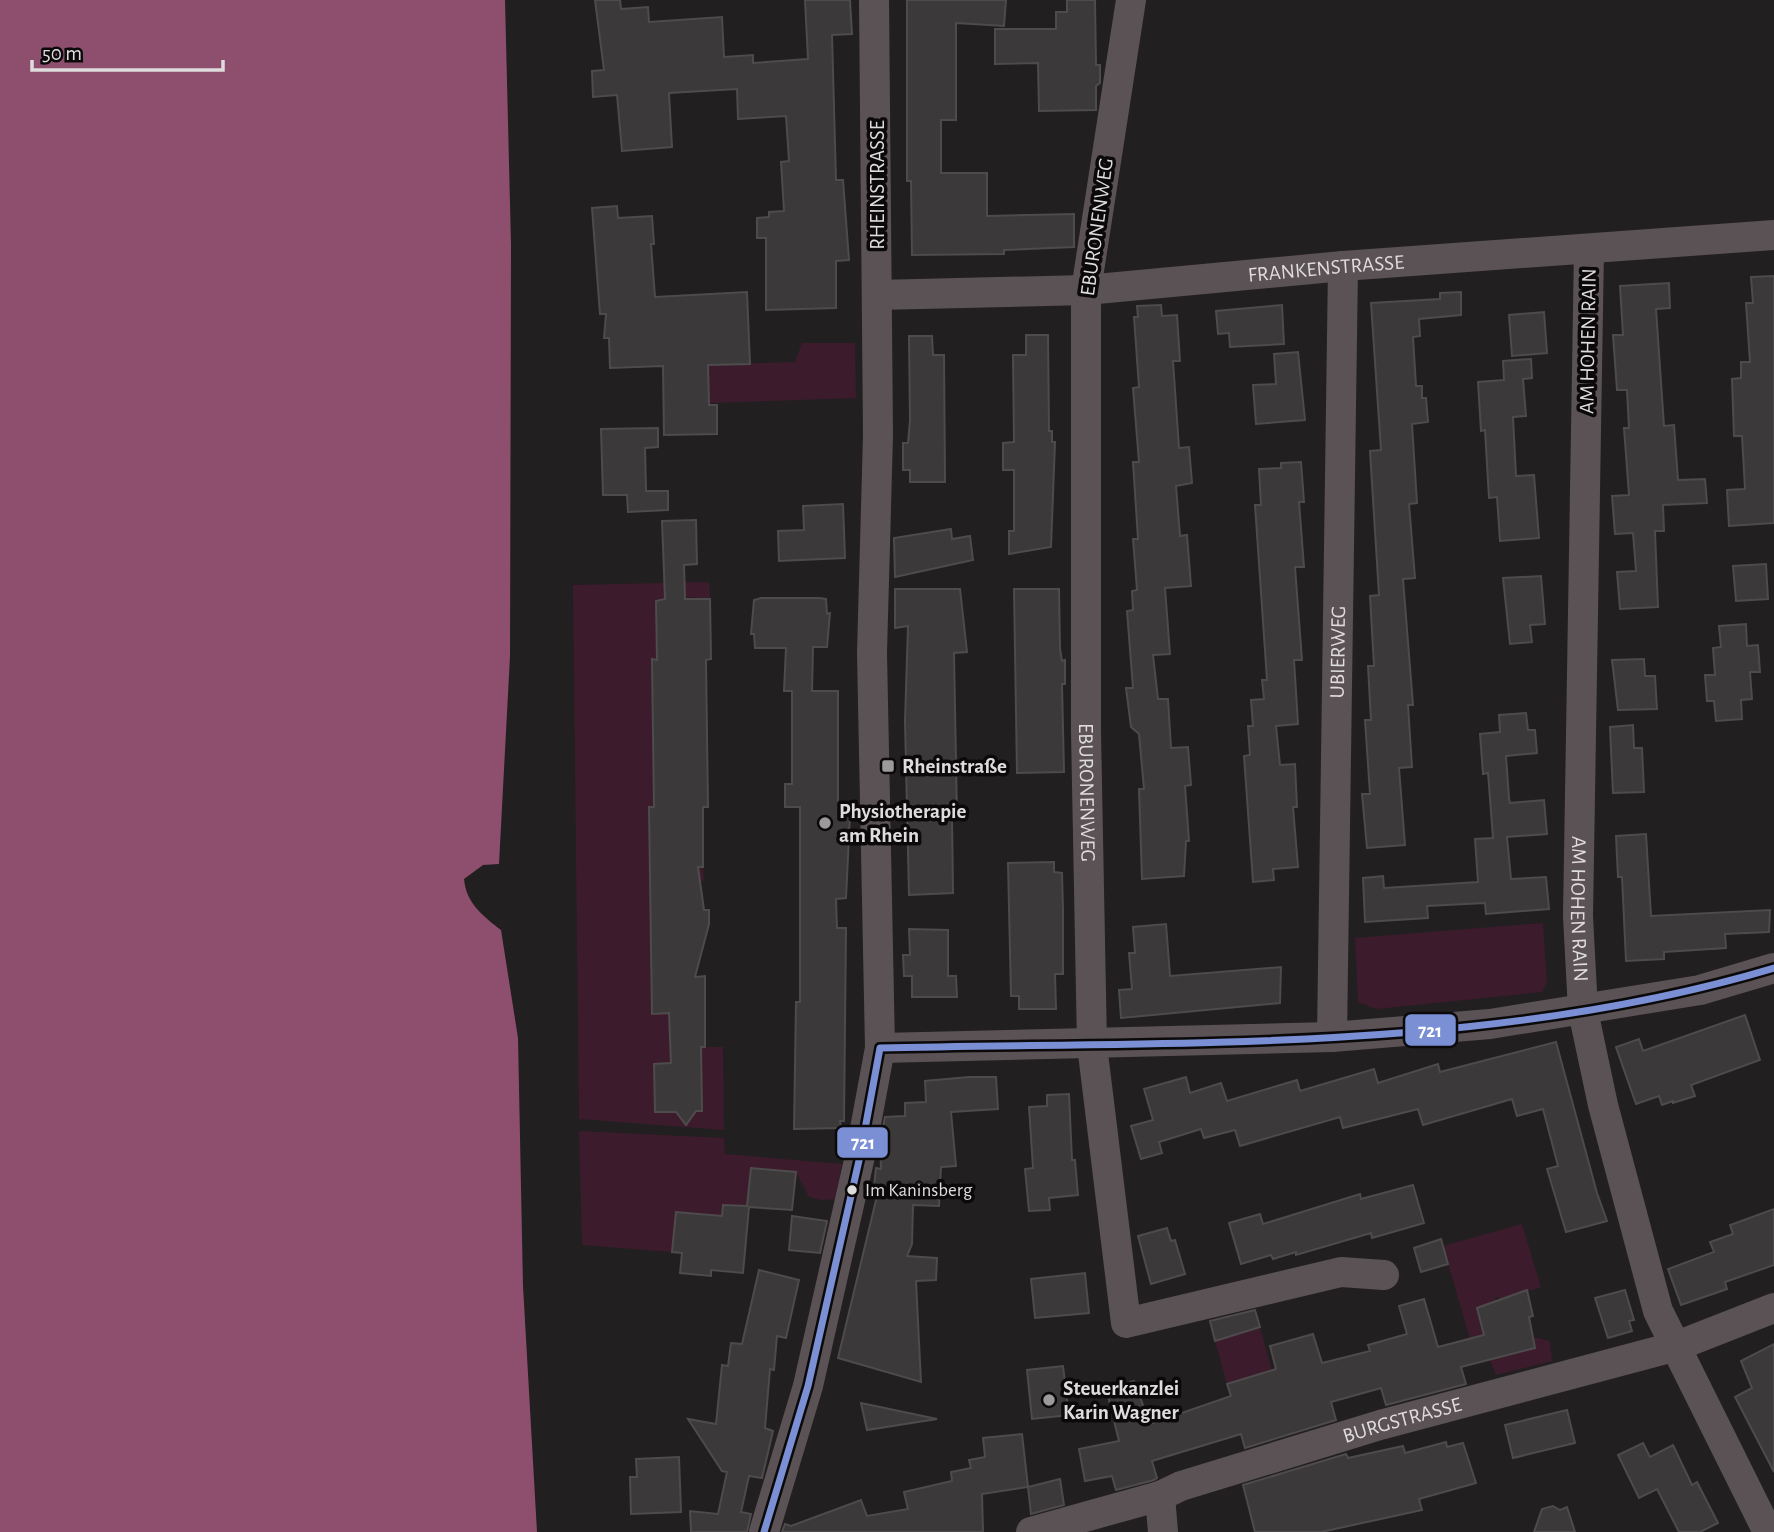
<svg xmlns="http://www.w3.org/2000/svg" width="1774" height="1532" viewBox="0 0 1774 1532" font-family="'Alegreya Sans',sans-serif">
  <rect width="100%" height="100%" fill="#221f20"/>
  <g fill="#3c1c2c">
    <path d="M 802,343 L 855,343 L 856,398 L 709,403 L 708,373 L 684,373 L 682,365 L 795,362 Z"/>
    <path d="M 709,582 L 710,599 L 675,596 L 675,599 L 656,601 L 657,660 L 652,660 L 654,807 L 649,808 L 650,866 L 703,867 L 704,881 L 652,881 L 652,1013 L 670,1013 L 671,1063 L 654,1064 L 692,1111 L 702,1111 L 701,1063 L 692,1047 L 723,1047 L 724,1130 L 579,1119 L 573,585 Z"/>
    <path d="M 1543,923 L 1547,982 L 1542,992 L 1376,1009 L 1358,1002 L 1355,938 Z"/>
    <path d="M 579,1131 L 724,1138 L 725,1154 L 842,1164 L 835,1199 L 821,1200 L 809,1197 L 796,1172 L 751,1168 L 748,1196 L 767,1198 L 766,1208 L 724,1205 L 722,1216 L 676,1212 L 672,1252 L 582,1245 Z"/>
    <path d="M 1522,1224 L 1541,1287 L 1500,1301 L 1499,1297 L 1495,1298 L 1497,1307 L 1477,1308 L 1484,1335 L 1470,1339 L 1443,1246 Z"/>
    <path d="M 1260,1328 L 1272,1370 L 1227,1384 L 1215,1341 Z"/>
    <path d="M 1528,1336 L 1550,1341 L 1552,1361 L 1496,1375 L 1490,1360 L 1534,1348 Z"/>
  </g>
  <path fill="#8e4f6e" d="M 0,0 L 505,0 L 511,245 L 510,656 L 499,864 L 483,865 L 464,879 C 466,903 483,916 501,930 L 518,1038 L 523,1286 L 537,1532 L 0,1532 Z"/>
  <g fill="#3b3939" stroke="#4e4b4c" stroke-width="2">
    <path d="M 595,0 L 620,0 L 621,9 L 648,7 L 649,22 L 722,17 L 724,57 L 753,55 L 753,63 L 808,59 L 805,0 L 850,0 L 852,34 L 832,35 L 836,180 L 843,180 L 849,260 L 836,261 L 836,308 L 766,310 L 766,238 L 757,238 L 757,218 L 769,217 L 769,212 L 784,211 L 781,162 L 789,161 L 786,116 L 738,119 L 737,89 L 669,93 L 672,147 L 622,151 L 617,95 L 593,97 L 592,71 L 604,70 Z"/>
    <path d="M 907,0 L 1006,0 L 1004,26 L 956,23 L 956,120 L 941,120 L 941,173 L 987,173 L 987,216 L 1074,214 L 1074,247 L 1004,250 L 1004,254 L 912,255 L 911,181 L 907,181 Z"/>
    <path d="M 1067,0 L 1095,0 L 1096,65 L 1100,65 L 1100,83 L 1096,86 L 1096,110 L 1039,111 L 1038,63 L 995,64 L 995,29 L 1056,29 L 1056,12 L 1067,12 Z"/>
    <path d="M 617,206 L 618,218 L 652,216 L 654,244 L 651,244 L 655,297 L 747,292 L 750,364 L 708,365 L 709,405 L 717,405 L 717,434 L 664,435 L 663,366 L 610,368 L 609,338 L 604,338 L 606,314 L 600,314 L 592,208 Z"/>
    <path d="M 1774,276 L 1774,523 L 1729,526 L 1727,490 L 1745,489 L 1742,436 L 1734,436 L 1732,379 L 1741,378 L 1741,362 L 1750,362 L 1746,303 L 1753,303 L 1751,277 Z"/>
    <path d="M 1669,283 L 1670,308 L 1656,309 L 1664,426 L 1674,425 L 1678,480 L 1705,479 L 1707,503 L 1663,505 L 1664,531 L 1655,531 L 1658,607 L 1620,609 L 1617,572 L 1636,571 L 1633,533 L 1615,534 L 1612,496 L 1629,495 L 1624,428 L 1629,428 L 1627,390 L 1617,390 L 1613,335 L 1623,335 L 1620,286 Z"/>
    <path d="M 1461,292 L 1461,315 L 1419,319 L 1420,336 L 1413,337 L 1416,386 L 1422,386 L 1422,398 L 1426,398 L 1428,422 L 1412,424 L 1417,503 L 1409,504 L 1415,578 L 1403,579 L 1413,705 L 1408,705 L 1412,767 L 1399,768 L 1405,845 L 1367,848 L 1362,794 L 1370,794 L 1365,720 L 1371,720 L 1368,666 L 1374,666 L 1370,596 L 1379,595 L 1370,451 L 1381,450 L 1371,303 L 1440,299 L 1440,293 Z"/>
    <path d="M 1161,305 L 1162,316 L 1177,315 L 1180,361 L 1173,361 L 1179,448 L 1189,447 L 1192,483 L 1176,486 L 1180,536 L 1187,535 L 1191,586 L 1165,588 L 1170,654 L 1153,655 L 1158,699 L 1168,699 L 1171,748 L 1188,747 L 1191,785 L 1185,786 L 1189,841 L 1186,841 L 1184,876 L 1142,879 L 1139,789 L 1144,789 L 1139,734 L 1131,727 L 1126,688 L 1133,688 L 1127,611 L 1133,610 L 1132,591 L 1137,590 L 1133,539 L 1138,539 L 1133,462 L 1139,462 L 1133,388 L 1139,387 L 1134,317 L 1138,317 L 1137,306 Z"/>
    <path d="M 1282,305 L 1284,344 L 1230,347 L 1229,333 L 1218,334 L 1216,311 Z"/>
    <path d="M 1544,312 L 1547,353 L 1512,356 L 1509,315 Z"/>
    <path d="M 1026,335 L 1048,335 L 1049,431 L 1052,431 L 1052,442 L 1055,442 L 1051,547 L 1009,554 L 1009,531 L 1014,531 L 1014,470 L 1003,470 L 1003,443 L 1014,442 L 1013,355 L 1026,355 Z"/>
    <path d="M 909,336 L 932,336 L 933,355 L 944,355 L 945,482 L 910,482 L 910,470 L 903,470 L 903,443 L 908,443 L 910,420 Z"/>
    <path d="M 1298,352 L 1305,420 L 1256,424 L 1253,385 L 1276,384 L 1274,354 Z"/>
    <path d="M 1531,359 L 1532,378 L 1523,379 L 1526,416 L 1513,417 L 1516,476 L 1534,475 L 1539,538 L 1500,541 L 1497,497 L 1489,498 L 1485,430 L 1481,431 L 1478,382 L 1504,380 L 1503,361 Z"/>
    <path d="M 658,428 L 658,447 L 645,448 L 646,491 L 668,491 L 668,510 L 628,512 L 627,495 L 603,495 L 601,429 Z"/>
    <path d="M 1301,462 L 1304,502 L 1299,502 L 1304,567 L 1295,567 L 1302,660 L 1294,660 L 1298,724 L 1276,726 L 1280,765 L 1295,764 L 1297,807 L 1293,807 L 1298,867 L 1273,869 L 1274,880 L 1253,882 L 1244,756 L 1250,755 L 1248,726 L 1253,726 L 1251,700 L 1264,699 L 1262,680 L 1267,680 L 1255,505 L 1261,505 L 1259,469 L 1281,468 L 1281,463 Z"/>
    <path d="M 843,504 L 845,558 L 779,561 L 778,531 L 804,530 L 803,506 Z"/>
    <path d="M 696,520 L 697,564 L 684,565 L 685,599 L 710,599 L 711,659 L 706,660 L 708,807 L 703,807 L 703,867 L 698,867 L 704,910 L 709,910 L 709,924 L 695,977 L 705,976 L 705,1047 L 701,1047 L 702,1111 L 696,1111 L 686,1125 L 676,1112 L 655,1112 L 654,1064 L 671,1063 L 669,1013 L 652,1014 L 649,807 L 654,807 L 652,659 L 657,660 L 656,601 L 665,599 L 662,521 Z"/>
    <path d="M 951,529 L 952,539 L 970,536 L 973,560 L 895,577 L 894,538 Z"/>
    <path d="M 1766,564 L 1768,599 L 1736,601 L 1733,566 Z"/>
    <path d="M 1541,576 L 1545,624 L 1530,625 L 1532,642 L 1510,644 L 1503,578 Z"/>
    <path d="M 895,589 L 960,589 L 967,652 L 954,653 L 957,818 L 952,818 L 953,893 L 909,895 L 905,721 L 908,626 L 895,628 Z"/>
    <path d="M 1014,589 L 1059,589 L 1060,649 L 1062,661 L 1065,660 L 1065,684 L 1062,684 L 1064,772 L 1017,773 Z"/>
    <path d="M 761,598 L 819,598 L 826,599 L 827,614 L 830,613 L 827,647 L 813,647 L 812,691 L 838,691 L 838,807 L 846,807 L 846,815 L 850,815 L 846,898 L 836,899 L 837,928 L 846,928 L 844,1121 L 840,1121 L 841,1128 L 794,1129 L 796,1002 L 800,1002 L 800,807 L 785,807 L 785,784 L 792,784 L 792,691 L 784,691 L 786,648 L 755,648 L 754,634 L 751,634 L 754,600 Z"/>
    <path d="M 1746,624 L 1747,646 L 1758,645 L 1760,672 L 1750,672 L 1752,699 L 1741,700 L 1742,719 L 1716,721 L 1714,701 L 1707,701 L 1705,675 L 1715,675 L 1713,648 L 1721,647 L 1719,626 Z"/>
    <path d="M 1644,659 L 1645,676 L 1655,676 L 1657,709 L 1618,710 L 1612,660 Z"/>
    <path d="M 1526,713 L 1528,730 L 1535,730 L 1537,753 L 1506,756 L 1509,798 L 1510,803 L 1544,800 L 1547,834 L 1507,837 L 1511,879 L 1546,877 L 1549,909 L 1486,914 L 1485,903 L 1427,906 L 1428,918 L 1365,922 L 1363,878 L 1383,876 L 1384,888 L 1478,882 L 1475,839 L 1493,838 L 1488,773 L 1483,774 L 1480,734 L 1500,732 L 1499,715 Z"/>
    <path d="M 1633,725 L 1634,748 L 1642,748 L 1644,792 L 1613,793 L 1610,727 Z"/>
    <path d="M 1646,834 L 1651,916 L 1770,910 L 1769,932 L 1725,934 L 1726,948 L 1664,952 L 1664,959 L 1626,961 L 1622,877 L 1618,877 L 1616,836 Z"/>
    <path d="M 1054,862 L 1054,872 L 1062,873 L 1063,910 L 1063,974 L 1055,974 L 1056,1009 L 1019,1009 L 1019,996 L 1011,996 L 1008,863 Z"/>
    <path d="M 1166,924 L 1170,976 L 1281,967 L 1280,1003 L 1121,1018 L 1119,990 L 1132,989 L 1129,953 L 1135,953 L 1133,927 Z"/>
    <path d="M 909,929 L 948,930 L 948,976 L 956,976 L 957,997 L 912,997 L 912,976 L 904,976 L 903,955 L 910,955 Z"/>
    <path d="M 1745,1015 L 1760,1060 L 1691,1085 L 1695,1096 L 1673,1103 L 1673,1101 L 1662,1105 L 1659,1096 L 1636,1104 L 1616,1047 L 1639,1039 L 1643,1051 Z"/>
    <path d="M 1556,1042 L 1597,1193 L 1607,1221 L 1566,1232 L 1547,1169 L 1558,1166 L 1543,1109 L 1517,1116 L 1512,1099 L 1423,1125 L 1418,1109 L 1343,1128 L 1340,1117 L 1240,1146 L 1235,1130 L 1204,1138 L 1201,1129 L 1159,1142 L 1162,1153 L 1141,1159 L 1131,1126 L 1153,1120 L 1144,1089 L 1186,1077 L 1190,1093 L 1221,1083 L 1227,1101 L 1297,1080 L 1300,1091 L 1374,1069 L 1378,1083 L 1438,1064 L 1440,1072 Z"/>
    <path d="M 969,1077 L 996,1077 L 998,1109 L 951,1112 L 956,1166 L 941,1167 L 939,1206 L 913,1205 L 912,1244 L 907,1256 L 937,1258 L 936,1280 L 916,1281 L 921,1382 L 838,1358 L 877,1196 L 873,1196 L 876,1168 L 881,1169 L 880,1142 L 885,1117 L 905,1116 L 905,1103 L 926,1102 L 925,1081 Z"/>
    <path d="M 1069,1094 L 1072,1160 L 1075,1160 L 1078,1195 L 1049,1198 L 1050,1210 L 1029,1211 L 1025,1169 L 1033,1168 L 1029,1107 L 1047,1106 L 1047,1095 Z"/>
    <path d="M 751,1168 L 796,1172 L 792,1210 L 749,1207 L 743,1273 L 711,1270 L 711,1276 L 680,1273 L 682,1253 L 672,1252 L 676,1212 L 722,1216 L 723,1205 L 747,1206 Z"/>
    <path d="M 1413,1185 L 1424,1223 L 1372,1238 L 1371,1233 L 1296,1255 L 1296,1252 L 1273,1259 L 1271,1255 L 1241,1264 L 1229,1223 L 1260,1214 L 1263,1224 L 1360,1194 L 1361,1199 Z"/>
    <path d="M 1774,1209 L 1774,1265 L 1725,1282 L 1727,1289 L 1681,1305 L 1668,1269 L 1714,1252 L 1710,1242 L 1733,1234 L 1730,1225 Z"/>
    <path d="M 792,1216 L 827,1221 L 820,1253 L 789,1250 Z"/>
    <path d="M 1167,1228 L 1171,1241 L 1175,1240 L 1185,1274 L 1151,1284 L 1138,1236 Z"/>
    <path d="M 1441,1239 L 1448,1264 L 1421,1272 L 1414,1248 Z"/>
    <path d="M 759,1270 L 799,1280 L 786,1338 L 777,1336 L 774,1370 L 770,1369 L 765,1428 L 773,1431 L 762,1478 L 749,1476 L 741,1512 L 751,1514 L 747,1532 L 691,1532 L 690,1511 L 718,1514 L 727,1472 L 722,1471 L 688,1419 L 716,1424 L 722,1365 L 728,1366 L 731,1343 L 742,1344 Z"/>
    <path d="M 1085,1273 L 1089,1313 L 1035,1318 L 1031,1279 Z"/>
    <path d="M 1527,1290 L 1533,1316 L 1529,1317 L 1535,1348 L 1461,1367 L 1466,1384 L 1386,1405 L 1381,1388 L 1331,1402 L 1336,1420 L 1245,1448 L 1241,1434 L 1152,1461 L 1157,1478 L 1154,1480 L 1116,1490 L 1112,1476 L 1085,1481 L 1079,1449 L 1119,1441 L 1106,1388 L 1134,1381 L 1150,1424 L 1231,1396 L 1227,1384 L 1276,1369 L 1270,1346 L 1313,1334 L 1322,1363 L 1370,1351 L 1368,1345 L 1407,1334 L 1399,1306 L 1424,1299 L 1438,1347 L 1484,1335 L 1477,1308 Z"/>
    <path d="M 1625,1290 L 1634,1320 L 1629,1321 L 1632,1331 L 1608,1338 L 1595,1298 Z"/>
    <path d="M 1255,1310 L 1260,1327 L 1215,1341 L 1210,1321 Z"/>
    <path d="M 1774,1344 L 1774,1472 L 1735,1397 L 1752,1388 L 1741,1361 Z"/>
    <path d="M 1063,1366 L 1069,1415 L 1032,1419 L 1027,1370 Z"/>
    <path d="M 861,1403 L 937,1419 L 867,1430 Z"/>
    <path d="M 1567,1410 L 1575,1443 L 1513,1458 L 1505,1425 Z"/>
    <path d="M 1022,1434 L 1028,1487 L 982,1494 L 983,1532 L 782,1532 L 785,1524 L 791,1526 L 861,1500 L 867,1516 L 908,1509 L 904,1492 L 952,1481 L 951,1472 L 971,1468 L 969,1460 L 985,1457 L 983,1438 Z"/>
    <path d="M 1446,1442 L 1447,1447 L 1463,1443 L 1476,1483 L 1419,1499 L 1422,1510 L 1321,1532 L 1255,1532 L 1243,1485 L 1346,1454 L 1348,1458 L 1403,1446 L 1405,1453 Z"/>
    <path d="M 1643,1443 L 1650,1457 L 1673,1445 L 1692,1485 L 1697,1482 L 1718,1523 L 1700,1532 L 1679,1532 L 1657,1489 L 1639,1498 L 1618,1455 Z"/>
    <path d="M 679,1457 L 681,1512 L 631,1514 L 630,1477 L 637,1477 L 636,1459 Z"/>
    <path d="M 1060,1479 L 1064,1505 L 1031,1514 L 1028,1487 Z"/>
    <path d="M 1553,1506 L 1560,1510 L 1567,1507 L 1575,1532 L 1534,1532 L 1542,1509 Z"/>
  </g>
  <g fill="none" stroke-linecap="round" stroke-linejoin="round">
    <g stroke="#5b5256" stroke-width="30">
      <path id="s1" d="M 1131,0 L 1086,290 L 1086,732 L 1092,1045 L 1126,1323 L 1341,1272 L 1384,1275"/>
      <path id="s2" d="M 1589,249 L 1578,916 L 1583,1011 L 1603,1105 L 1658,1311 L 1768,1532"/>
      <path id="s3" d="M 877,295 L 1086,290 L 1343,266 L 1774,235"/>
      <path id="s4" d="M 1332,1037 L 1343,266"/>
      <path d="M 880,1048 L 1332,1037 L 1490,1024 L 1700,990 L 1774,968"/>
      <path d="M 1160,1496 L 1163,1532"/>
      <path d="M 764,1532 L 808,1386 L 860,1156 L 880,1048 L 872,653 L 878,435 L 874,0"/>
      <path id="s5" d="M 1031,1532 L 1160,1496 L 1181,1486 L 1380,1425 L 1677,1346 L 1774,1308"/>
    </g>
    <g stroke="#0b090a" stroke-width="12">
      <path id="bus-1" d="M 764,1532 L 808,1386 L 860,1156 L 880,1048 C 1177,1041 1486,1054 1774,968"/>
    </g>
    <use href="#bus-1" stroke="#7a8fd4" stroke-width="7"/>
  </g>
  <g fill="#9d9a9b" stroke="#0b090a" stroke-width="2.5">
    <rect x="881" y="759" width="14" height="14" rx="3.5"/>
    <circle cx="825" cy="823" r="7"/>
    <circle cx="1049" cy="1400" r="7"/>
  </g>
  <circle fill="#dfdcdd" stroke="#0b090a" stroke-width="2.5" cx="852" cy="1190" r="6"/>
  <g text-anchor="middle" dominant-baseline="central" stroke-width="7" stroke-linejoin="round" paint-order="stroke">
    <g font-size="19" fill="#dfdcdd" stroke="#0b090a" text-anchor="start">
      <text x="865" y="1190">Im Kaninsberg</text>
    </g>
    <g font-size="21" fill="#dfdcdd" stroke="#0b090a">
      <text transform="translate(877 185) rotate(-90)">RHEINSTRASSE</text>
      <text transform="translate(1097 227) rotate(-82)">EBURONENWEG</text>
      <text stroke="none"><textPath href="#s3" startOffset="450">FRANKENSTRASSE</textPath></text>
      <text transform="translate(1588 341) rotate(-89)">AM HOHEN RAIN</text>
      <text stroke="none"><textPath href="#s4" startOffset="385">UBIERWEG</textPath></text>
      <text stroke="none"><textPath href="#s1" startOffset="796">EBURONENWEG</textPath></text>
      <text stroke="none"><textPath href="#s2" startOffset="660">AM HOHEN RAIN</textPath></text>
      <text stroke="none"><textPath href="#s5" startOffset="388">BURGSTRASSE</textPath></text>
    </g>
    <g font-size="21" font-weight="bold" fill="#dfdcdd" stroke="#0b090a" text-anchor="start">
      <text x="902" y="766">Rheinstraße</text>
      <text x="839" y="811">Physiotherapie<tspan x="839" dy="24">am Rhein</tspan></text>
      <text x="1063" y="1388">Steuerkanzlei<tspan x="1063" dy="24">Karin Wagner</tspan></text>
    </g>
  </g>
  <g stroke="#0b090a" stroke-width="2.5">
    <rect x="1404" y="1013" width="53" height="34" rx="7" fill="#7a8fd4"/>
    <rect x="836" y="1126" width="53" height="33" rx="7" fill="#7a8fd4"/>
  </g>
  <g font-size="19" text-anchor="middle" font-weight="bold" fill="#fff">
    <text x="1430" y="1037">721</text>
    <text x="863" y="1149">721</text>
  </g>
  <path d="M32 60v10h191v-10" fill="none" stroke="#dfdcdd" stroke-width="3.5"/>
  <text x="42" y="60" font-size="21" fill="#dfdcdd" stroke="#0b090a" stroke-width="5" paint-order="stroke">50 m</text>
</svg>
